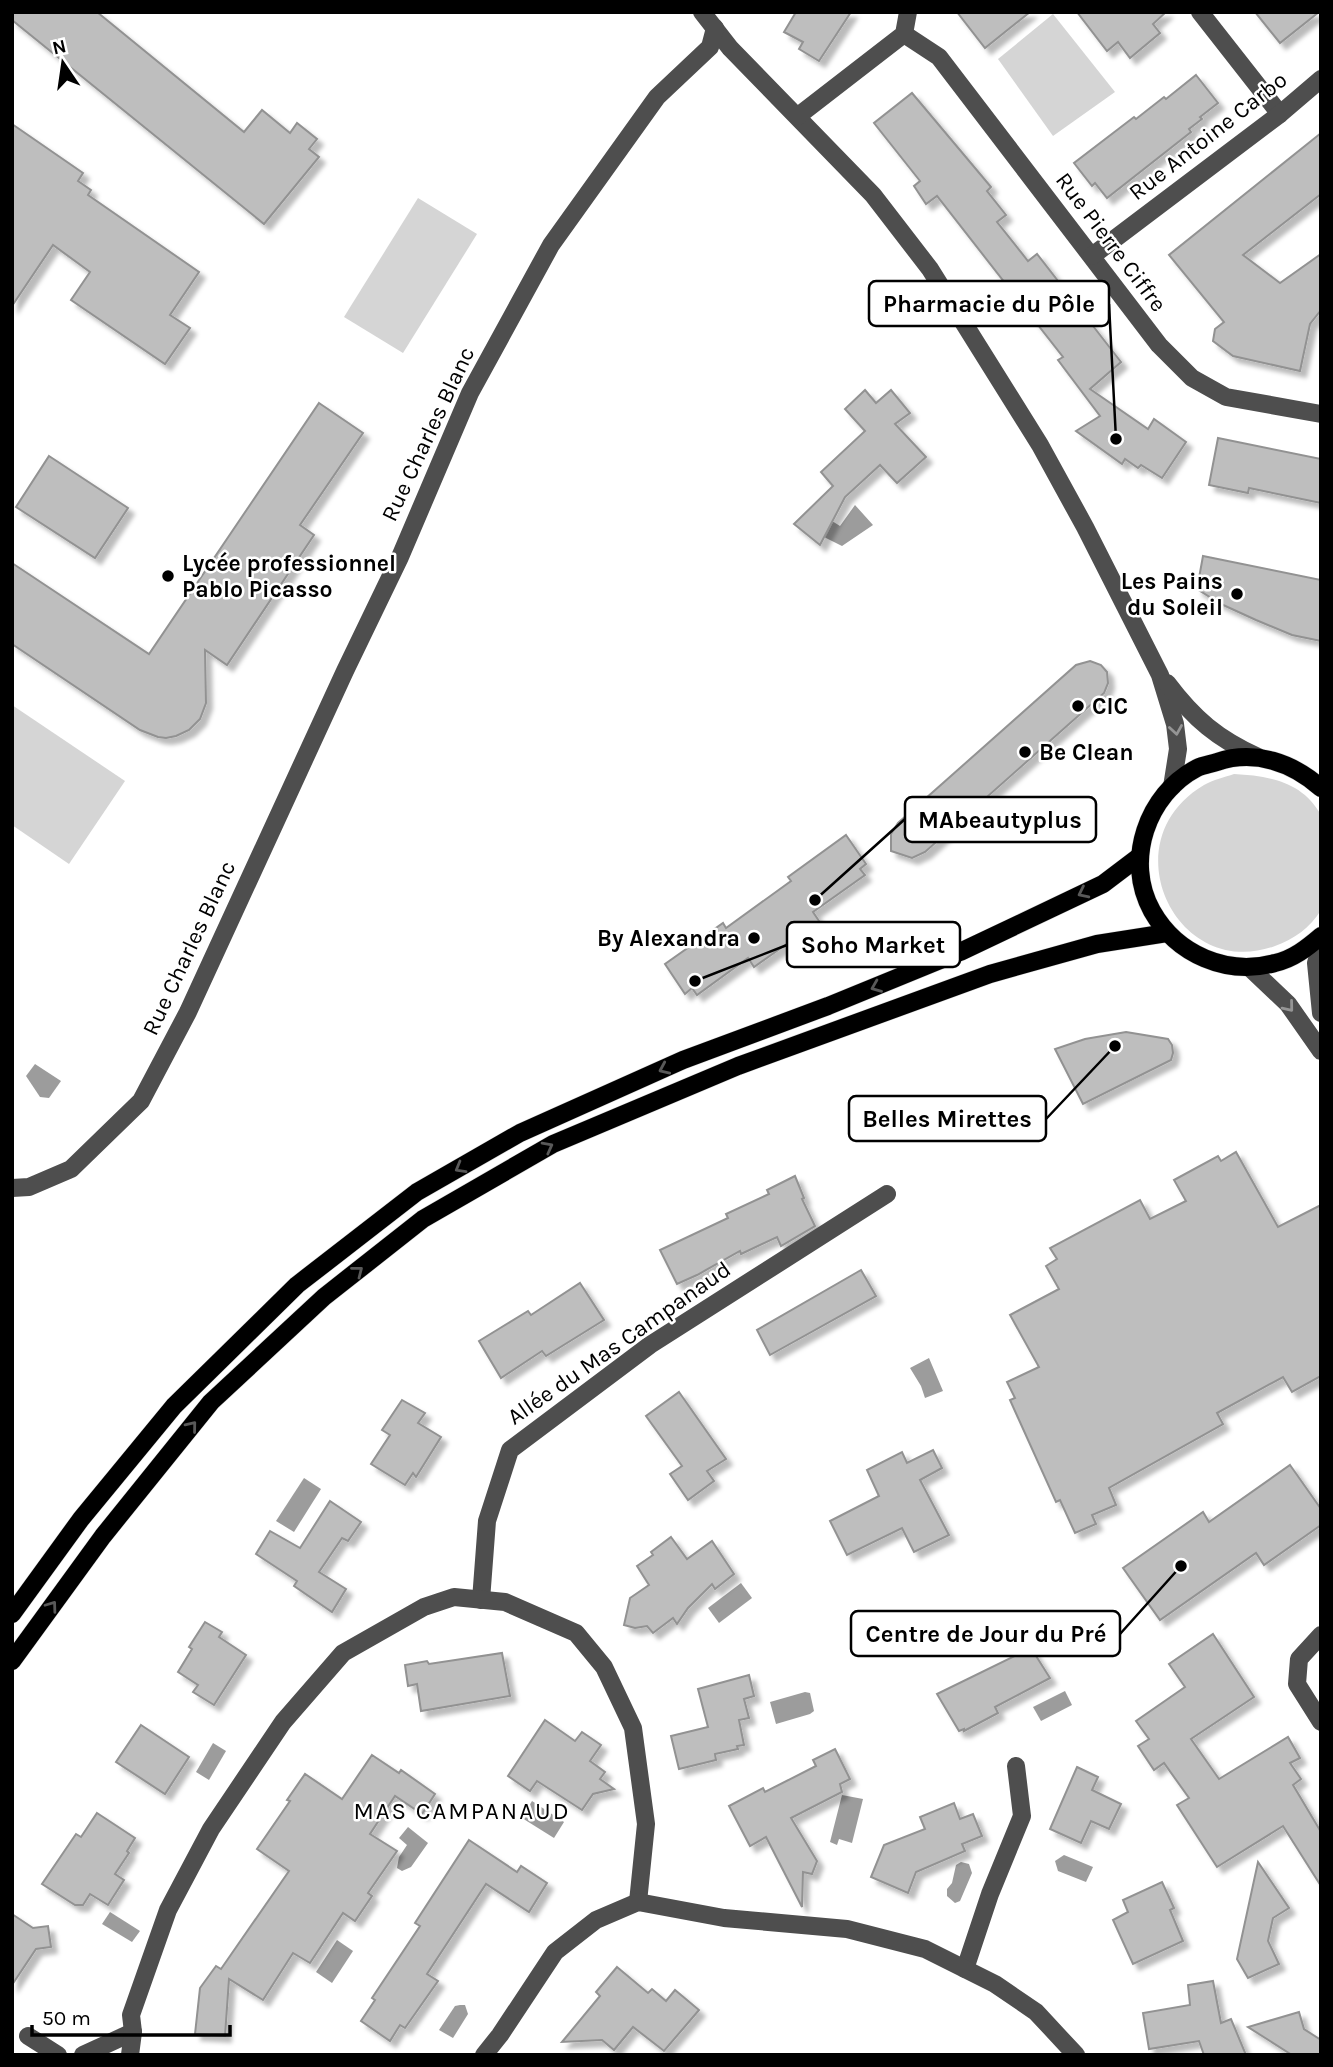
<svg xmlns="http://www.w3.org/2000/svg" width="1333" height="2067" viewBox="0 0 1333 2067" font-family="Karla,sans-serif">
  <defs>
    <filter id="shadow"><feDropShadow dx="6" dy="6" stdDeviation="2" flood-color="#0004"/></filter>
  </defs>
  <rect width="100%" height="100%" fill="#fff"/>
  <g fill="#d5d5d5">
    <path d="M 1053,14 L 1115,92 L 1053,136 L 998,59 Z"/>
    <path d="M 418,198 L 477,234 L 403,353 L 344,317 Z"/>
    <path d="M 12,705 L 125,781 L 69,864 L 12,825 Z"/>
    <path d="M 1234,774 C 1269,776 1302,781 1321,815 L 1321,910 C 1310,928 1294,939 1275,946 C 1176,982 1109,841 1204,785 C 1213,780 1225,777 1234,774 Z"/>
  </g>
  <g fill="#9c9c9c">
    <path d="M 855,505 L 873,525 L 842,546 L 824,537 L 832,521 L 840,526 Z"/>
    <path d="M 35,1064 L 61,1081 L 49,1098 L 40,1097 L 26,1076 Z"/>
    <path d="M 929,1358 L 943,1391 L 925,1398 L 921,1386 L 910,1368 Z"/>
    <path d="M 304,1478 L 321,1489 L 294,1532 L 276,1521 Z"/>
    <path d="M 741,1583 L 752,1598 L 719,1623 L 708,1608 Z"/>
    <path d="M 1065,1691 L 1072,1705 L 1041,1721 L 1033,1707 Z"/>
    <path d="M 805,1692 L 810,1693 L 814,1711 L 810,1714 L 776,1724 L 770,1702 Z"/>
    <path d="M 213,1743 L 226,1751 L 209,1780 L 196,1772 Z"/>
    <path d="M 842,1795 L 863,1799 L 852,1843 L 839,1839 L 837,1845 L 830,1842 Z"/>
    <path d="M 532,1801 L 564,1822 L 554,1838 L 522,1818 Z"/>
    <path d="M 408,1827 L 428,1843 L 411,1867 L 402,1871 L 397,1868 L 399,1857 L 407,1845 L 399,1838 Z"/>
    <path d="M 1064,1855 L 1093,1867 L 1086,1882 L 1058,1871 L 1055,1861 Z"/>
    <path d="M 961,1862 L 969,1864 L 972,1873 L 960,1901 L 955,1903 L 947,1896 L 947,1889 L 952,1883 L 956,1865 Z"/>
    <path d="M 110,1912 L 140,1931 L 132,1942 L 102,1924 Z"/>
    <path d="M 337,1940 L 353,1951 L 332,1983 L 316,1972 Z"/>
    <path d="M 460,2005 L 465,2005 L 468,2014 L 453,2038 L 439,2030 L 455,2006 Z"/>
  </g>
  <g fill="#bebebe" stroke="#929292" stroke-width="2" filter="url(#shadow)">
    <path d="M 12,12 L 97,12 L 244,132 L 262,110 L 290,133 L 297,123 L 317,139 L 309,149 L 319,157 L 264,224 L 12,20 Z"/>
    <path d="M 796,12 L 851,12 L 819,61 L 799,49 L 803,42 L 784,32 Z"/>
    <path d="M 957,12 L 1030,12 L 985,48 Z"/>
    <path d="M 1077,12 L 1166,12 L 1153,24 L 1160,33 L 1130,58 L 1118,42 L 1107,51 Z"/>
    <path d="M 1255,12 L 1319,12 L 1280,43 Z"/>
    <path d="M 1196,75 L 1218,103 L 1200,117 L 1202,119 L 1189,129 L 1191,132 L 1107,198 L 1095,183 L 1092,186 L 1074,163 L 1134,117 L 1136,119 L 1164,97 L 1166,99 Z"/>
    <path d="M 912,93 L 991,187 L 987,191 L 1006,215 L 997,222 L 1028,261 L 1037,254 L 1121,362 L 1090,389 L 1148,429 L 1154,419 L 1186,442 L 1162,478 L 1141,465 L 1138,468 L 1125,459 L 1122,464 L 1076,431 L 1100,416 L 1058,360 L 1063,357 L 937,196 L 926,204 L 914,186 L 920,181 L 874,123 Z"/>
    <path d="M 12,124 L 83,173 L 78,181 L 91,190 L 88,195 L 199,272 L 170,315 L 190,328 L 165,364 L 71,300 L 90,272 L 53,245 L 12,306 Z"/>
    <path d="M 1321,133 L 1321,194 L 1243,255 L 1280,283 L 1321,254 L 1321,310 L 1310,324 L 1300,371 L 1233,356 L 1213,341 L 1215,329 L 1224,322 L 1169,255 Z"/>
    <path d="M 865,390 L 876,403 L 891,390 L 910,413 L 895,424 L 926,457 L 897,483 L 880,465 L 845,497 L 820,545 L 794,524 L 833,486 L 821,472 L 865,431 L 845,409 Z"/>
    <path d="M 319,403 L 363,433 L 300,525 L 314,535 L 227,665 L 205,650 L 206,703 L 200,719 L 189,730 L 176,736 L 166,738 L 158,737 L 140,730 L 12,644 L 12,563 L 149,654 Z"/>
    <path d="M 1218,438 L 1321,459 L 1321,503 L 1249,488 L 1248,493 L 1209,485 Z"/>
    <path d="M 49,456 L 128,508 L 95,558 L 16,507 Z"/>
    <path d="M 1203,556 L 1321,580 L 1321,641 L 1292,635 L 1256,620 L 1221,604 L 1197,589 Z"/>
    <path d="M 1090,661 L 1101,665 L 1107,672 L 1108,683 L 1104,693 L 925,852 L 912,858 L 891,851 L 891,834 L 898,823 L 1076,665 Z"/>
    <path d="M 846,835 L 866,864 L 860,869 L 865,875 L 813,912 L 819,921 L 754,967 L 748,958 L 697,995 L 692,988 L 685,994 L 665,964 L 723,923 L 726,928 L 791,881 L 788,877 Z"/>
    <path d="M 1126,1032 L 1168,1039 L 1172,1045 L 1173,1053 L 1171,1060 L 1083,1104 L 1055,1049 L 1085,1039 Z"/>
    <path d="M 1236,1152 L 1278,1227 L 1321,1205 L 1321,1376 L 1292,1392 L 1283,1377 L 1217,1413 L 1223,1424 L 1109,1488 L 1116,1505 L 1092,1515 L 1096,1524 L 1075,1533 L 1060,1500 L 1056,1502 L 1010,1400 L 1015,1398 L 1007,1382 L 1039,1367 L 1010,1315 L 1059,1289 L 1046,1266 L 1057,1259 L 1050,1248 L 1140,1200 L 1150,1219 L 1186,1201 L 1174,1180 L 1218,1156 L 1221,1161 Z"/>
    <path d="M 795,1176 L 804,1198 L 802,1199 L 815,1226 L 781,1246 L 777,1237 L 741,1254 L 740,1251 L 697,1275 L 677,1284 L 660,1250 L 728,1218 L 726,1214 L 769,1194 L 767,1190 Z"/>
    <path d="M 861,1270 L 876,1296 L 770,1355 L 757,1330 Z"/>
    <path d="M 580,1283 L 604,1320 L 546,1356 L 542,1351 L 501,1378 L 479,1341 L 528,1311 L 531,1315 Z"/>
    <path d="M 679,1392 L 726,1459 L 707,1471 L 714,1481 L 688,1500 L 670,1474 L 682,1466 L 646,1416 Z"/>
    <path d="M 402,1400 L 425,1413 L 418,1423 L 441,1437 L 416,1477 L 413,1473 L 405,1485 L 371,1464 L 390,1435 L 382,1430 Z"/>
    <path d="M 933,1450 L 942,1468 L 920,1480 L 949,1535 L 914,1552 L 902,1528 L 847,1555 L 830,1521 L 879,1496 L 867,1470 L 902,1452 L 907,1463 Z"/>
    <path d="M 1290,1465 L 1321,1509 L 1321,1525 L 1264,1565 L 1256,1553 L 1160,1620 L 1123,1568 L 1203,1512 L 1209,1522 Z"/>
    <path d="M 330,1501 L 361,1522 L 348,1541 L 342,1538 L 319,1572 L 346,1589 L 332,1612 L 294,1586 L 297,1581 L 256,1554 L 270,1531 L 300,1548 Z"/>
    <path d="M 671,1537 L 687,1559 L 712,1541 L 734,1574 L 715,1589 L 712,1584 L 688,1608 L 677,1624 L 673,1618 L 653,1633 L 647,1626 L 635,1628 L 624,1625 L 630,1598 L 649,1585 L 637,1566 L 653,1555 L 651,1552 Z"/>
    <path d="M 205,1622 L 222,1632 L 219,1637 L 246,1655 L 214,1705 L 193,1692 L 198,1685 L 178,1672 L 192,1649 L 189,1647 Z"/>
    <path d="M 1213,1634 L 1254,1697 L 1191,1739 L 1219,1779 L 1288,1737 L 1300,1758 L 1290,1763 L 1301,1779 L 1293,1785 L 1321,1832 L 1321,1886 L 1283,1826 L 1217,1867 L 1177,1805 L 1189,1798 L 1164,1763 L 1154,1770 L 1138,1746 L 1149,1739 L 1136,1721 L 1185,1687 L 1169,1664 Z"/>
    <path d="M 1031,1648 L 1050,1678 L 995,1707 L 998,1713 L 964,1731 L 964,1729 L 959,1731 L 937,1694 Z"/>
    <path d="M 502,1653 L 510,1696 L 421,1711 L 417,1684 L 408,1686 L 405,1665 L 427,1661 L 429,1664 Z"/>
    <path d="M 749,1675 L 754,1696 L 744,1699 L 749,1718 L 739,1720 L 744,1745 L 737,1746 L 738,1749 L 715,1754 L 716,1760 L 679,1769 L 671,1736 L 708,1727 L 698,1689 Z"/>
    <path d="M 545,1720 L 575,1741 L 582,1732 L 601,1745 L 590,1761 L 605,1772 L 600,1779 L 614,1789 L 593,1794 L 582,1810 L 537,1781 L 530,1791 L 508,1776 Z"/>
    <path d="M 141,1725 L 189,1757 L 165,1794 L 116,1762 Z"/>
    <path d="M 835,1749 L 850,1779 L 840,1784 L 842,1792 L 791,1818 L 817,1861 L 812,1874 L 803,1872 L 802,1907 L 766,1837 L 750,1846 L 729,1806 L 763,1788 L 765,1792 L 816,1766 L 813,1760 Z"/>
    <path d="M 372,1755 L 399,1773 L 401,1770 L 435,1794 L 422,1814 L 395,1796 L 370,1834 L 397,1851 L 368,1893 L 372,1896 L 355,1921 L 343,1913 L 310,1963 L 293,1953 L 263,2000 L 229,1979 L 225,2036 L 195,2034 L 200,1988 L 216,1966 L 221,1969 L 289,1871 L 257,1849 L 290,1801 L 287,1800 L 305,1774 L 342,1799 Z"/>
    <path d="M 1077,1767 L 1098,1777 L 1092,1790 L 1121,1804 L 1109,1829 L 1091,1821 L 1081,1843 L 1050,1829 Z"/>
    <path d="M 954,1803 L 960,1819 L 973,1814 L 982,1836 L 962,1844 L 965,1851 L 916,1872 L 908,1893 L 871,1877 L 884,1845 L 925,1829 L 920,1817 Z"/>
    <path d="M 97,1813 L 135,1838 L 127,1851 L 129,1853 L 115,1874 L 124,1880 L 108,1905 L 90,1894 L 83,1905 L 75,1905 L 42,1884 L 76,1834 L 81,1837 Z"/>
    <path d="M 469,1840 L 517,1872 L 521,1866 L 547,1883 L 529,1912 L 486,1884 L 427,1974 L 438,1981 L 405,2028 L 400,2025 L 390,2041 L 361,2021 L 375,2000 L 372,1998 L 420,1926 L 415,1923 Z"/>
    <path d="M 1258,1862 L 1289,1908 L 1273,1918 L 1268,1941 L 1279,1964 L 1248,1978 L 1237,1959 Z"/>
    <path d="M 1162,1882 L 1174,1908 L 1170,1910 L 1183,1941 L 1133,1964 L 1113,1920 L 1128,1912 L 1123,1900 Z"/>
    <path d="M 12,1914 L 33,1928 L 48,1926 L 51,1947 L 36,1949 L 12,1985 Z"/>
    <path d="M 617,1967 L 648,1993 L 652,1989 L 666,2001 L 675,1990 L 699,2010 L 664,2051 L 633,2027 L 614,2050 L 602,2040 L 562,2042 L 600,1996 L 596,1992 Z"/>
    <path d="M 1213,1981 L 1221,2023 L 1231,2019 L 1246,2055 L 1204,2055 L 1199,2041 L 1149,2049 L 1143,2013 L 1190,2005 L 1188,1985 Z"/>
    <path d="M 1299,2012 L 1304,2029 L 1321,2040 L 1321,2055 L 1292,2055 L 1248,2027 Z"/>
  </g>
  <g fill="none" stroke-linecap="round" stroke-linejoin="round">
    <g stroke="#dbdbdb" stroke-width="19">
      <g id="major">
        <path d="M 1321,788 C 1293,763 1255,749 1217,762 C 1211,764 1203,765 1197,768 C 1147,794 1124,861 1152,911 C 1177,955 1227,976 1275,963 C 1293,959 1307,948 1321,936"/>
        <path d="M 12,1614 L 81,1519 L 174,1406 L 297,1285 L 417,1192 L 520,1133 L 683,1060 L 828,1006 L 960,952 L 1103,884 L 1140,856"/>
        <path d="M 12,1661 L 103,1536 L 211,1402 L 324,1297 L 423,1219 L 553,1144 L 738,1066 L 990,974 L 1097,944 L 1167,933"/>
      </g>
    </g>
    <g stroke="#4e4e4e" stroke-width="18">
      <path d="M 702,12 L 730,48 L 873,195 L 930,269 L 1040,445 L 1085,527 L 1160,675 L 1175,724 L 1178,749 L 1172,787"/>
      <path d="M 1200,12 L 1280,114"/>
      <path d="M 904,34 L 939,57 L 1159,345 L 1192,378 L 1226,397 L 1321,414"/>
      <path d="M 798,116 L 904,34 L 908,12"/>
      <path d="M 1092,256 L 1280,114 L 1321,79"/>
      <path d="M 1167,683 C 1194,719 1218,739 1258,757"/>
      <path d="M 1321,946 L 1316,963 L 1321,1013"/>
      <path d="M 1250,968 L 1288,1004 L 1321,1051"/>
      <path d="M 12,1188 L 29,1187 L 71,1169 L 141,1101 L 188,1012 L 345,671 L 400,557 L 470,393 L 551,245 L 657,97 L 710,47 L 715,28"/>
      <path d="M 481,1600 L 487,1521 L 510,1450 L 650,1345 L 887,1194"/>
      <path d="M 1321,1635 L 1299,1659 L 1297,1684 L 1321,1722"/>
      <path d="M 965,1969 L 990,1894 L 1022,1816 L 1016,1766"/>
      <path d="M 28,2036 L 58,2055"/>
      <path d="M 83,2055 L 133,2032"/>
      <path d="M 130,2055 L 133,2032 L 131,2015 L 168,1910 L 211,1829 L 283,1722 L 343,1653 L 424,1607 L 454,1597 L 505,1602 L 576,1633 L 604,1667 L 633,1728 L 646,1824 L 638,1902"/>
      <path d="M 484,2055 L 500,2035 L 555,1952 L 596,1920 L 638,1902 L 724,1918 L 847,1929 L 925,1949 L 995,1984 L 1036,2012 L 1076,2055"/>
    </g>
    <use href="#major" stroke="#000" stroke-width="18"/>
  </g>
  <defs><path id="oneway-chevron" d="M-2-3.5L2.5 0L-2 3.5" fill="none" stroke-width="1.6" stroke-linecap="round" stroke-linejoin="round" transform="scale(1.75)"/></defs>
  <g stroke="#959595">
    <use href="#oneway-chevron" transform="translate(1176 730) rotate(81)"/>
    <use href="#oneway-chevron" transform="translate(1289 1007) rotate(51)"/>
  </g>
  <g stroke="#595959">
    <use href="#oneway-chevron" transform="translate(1083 893) rotate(154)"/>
    <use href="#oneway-chevron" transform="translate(876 987) rotate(158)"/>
    <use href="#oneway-chevron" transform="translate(664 1069) rotate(156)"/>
    <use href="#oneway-chevron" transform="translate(548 1147) rotate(-28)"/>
    <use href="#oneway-chevron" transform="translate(460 1168) rotate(150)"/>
    <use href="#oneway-chevron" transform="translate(358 1271) rotate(-38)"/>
    <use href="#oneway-chevron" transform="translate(192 1426) rotate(-51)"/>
    <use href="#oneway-chevron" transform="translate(52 1606) rotate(-54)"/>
  </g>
  <g fill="#000" stroke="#fff" stroke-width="2.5">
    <circle cx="168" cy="576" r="7"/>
    <circle cx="1237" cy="594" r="7"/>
    <circle cx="1078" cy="706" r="7"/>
    <circle cx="1025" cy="752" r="7"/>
    <circle cx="754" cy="938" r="7"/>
  </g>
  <g text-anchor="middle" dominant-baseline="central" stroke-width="5" stroke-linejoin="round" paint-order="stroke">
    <g font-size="23" fill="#000" stroke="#fff">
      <text transform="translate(1208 136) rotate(-38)">Rue Antoine Carbo</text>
      <text transform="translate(1111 242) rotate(53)">Rue Pierre Ciffre</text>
      <text transform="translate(428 434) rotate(-65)">Rue Charles Blanc</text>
      <text transform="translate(189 948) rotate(-65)">Rue Charles Blanc</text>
      <text transform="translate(619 1343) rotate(-35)">Allée du Mas Campanaud</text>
    </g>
    <g font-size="23" font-weight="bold" fill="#000" stroke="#fff" text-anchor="start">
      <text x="182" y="563">Lycée professionnel<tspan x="182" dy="26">Pablo Picasso</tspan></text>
      <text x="1223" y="581" text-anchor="end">Les Pains<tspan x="1223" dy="26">du Soleil</tspan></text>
      <text x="1092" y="706">CIC</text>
      <text x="1039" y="752">Be Clean</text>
      <text x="740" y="938" text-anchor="end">By Alexandra</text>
    </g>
    <g font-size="24" letter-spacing="2" fill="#000" stroke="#fff">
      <text x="462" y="1811">MAS CAMPANAUD</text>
    </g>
  </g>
  <path fill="none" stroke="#000" stroke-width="2.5" d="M1116 439L1109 304M815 900L905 819M695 981L787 945M1115 1046L1046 1119M1181 1566L1120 1634"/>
  <g fill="#000" stroke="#fff" stroke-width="2.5">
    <circle cx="1116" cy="439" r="7"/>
    <circle cx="815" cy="900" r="7"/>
    <circle cx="695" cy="981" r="7"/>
    <circle cx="1115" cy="1046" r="7"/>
    <circle cx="1181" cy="1566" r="7"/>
  </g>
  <g fill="#fff" stroke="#000" stroke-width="2.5">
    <rect x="869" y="281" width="240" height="45" rx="7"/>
    <rect x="905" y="797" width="191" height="45" rx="7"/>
    <rect x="787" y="922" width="173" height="45" rx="7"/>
    <rect x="849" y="1096" width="197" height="45" rx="7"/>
    <rect x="851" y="1611" width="269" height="45" rx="7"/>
  </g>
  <g font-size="24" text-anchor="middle" font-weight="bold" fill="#000">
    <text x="989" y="312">Pharmacie du Pôle</text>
    <text x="1000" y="828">MAbeautyplus</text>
    <text x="873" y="953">Soho Market</text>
    <text x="947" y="1127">Belles Mirettes</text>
    <text x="986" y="1642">Centre de Jour du Pré</text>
  </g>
  <rect width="1333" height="2067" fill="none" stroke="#000000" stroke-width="28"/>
  <g transform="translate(63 63) rotate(347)" stroke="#ffffff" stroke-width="5" paint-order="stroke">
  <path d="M0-5L12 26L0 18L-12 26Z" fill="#000000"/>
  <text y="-10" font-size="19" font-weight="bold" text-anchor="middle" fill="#000000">N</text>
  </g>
  <path d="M32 2025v10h198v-10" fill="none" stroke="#000000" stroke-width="3.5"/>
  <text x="42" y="2025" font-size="21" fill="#000000" stroke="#ffffff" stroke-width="5" paint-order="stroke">50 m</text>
</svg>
